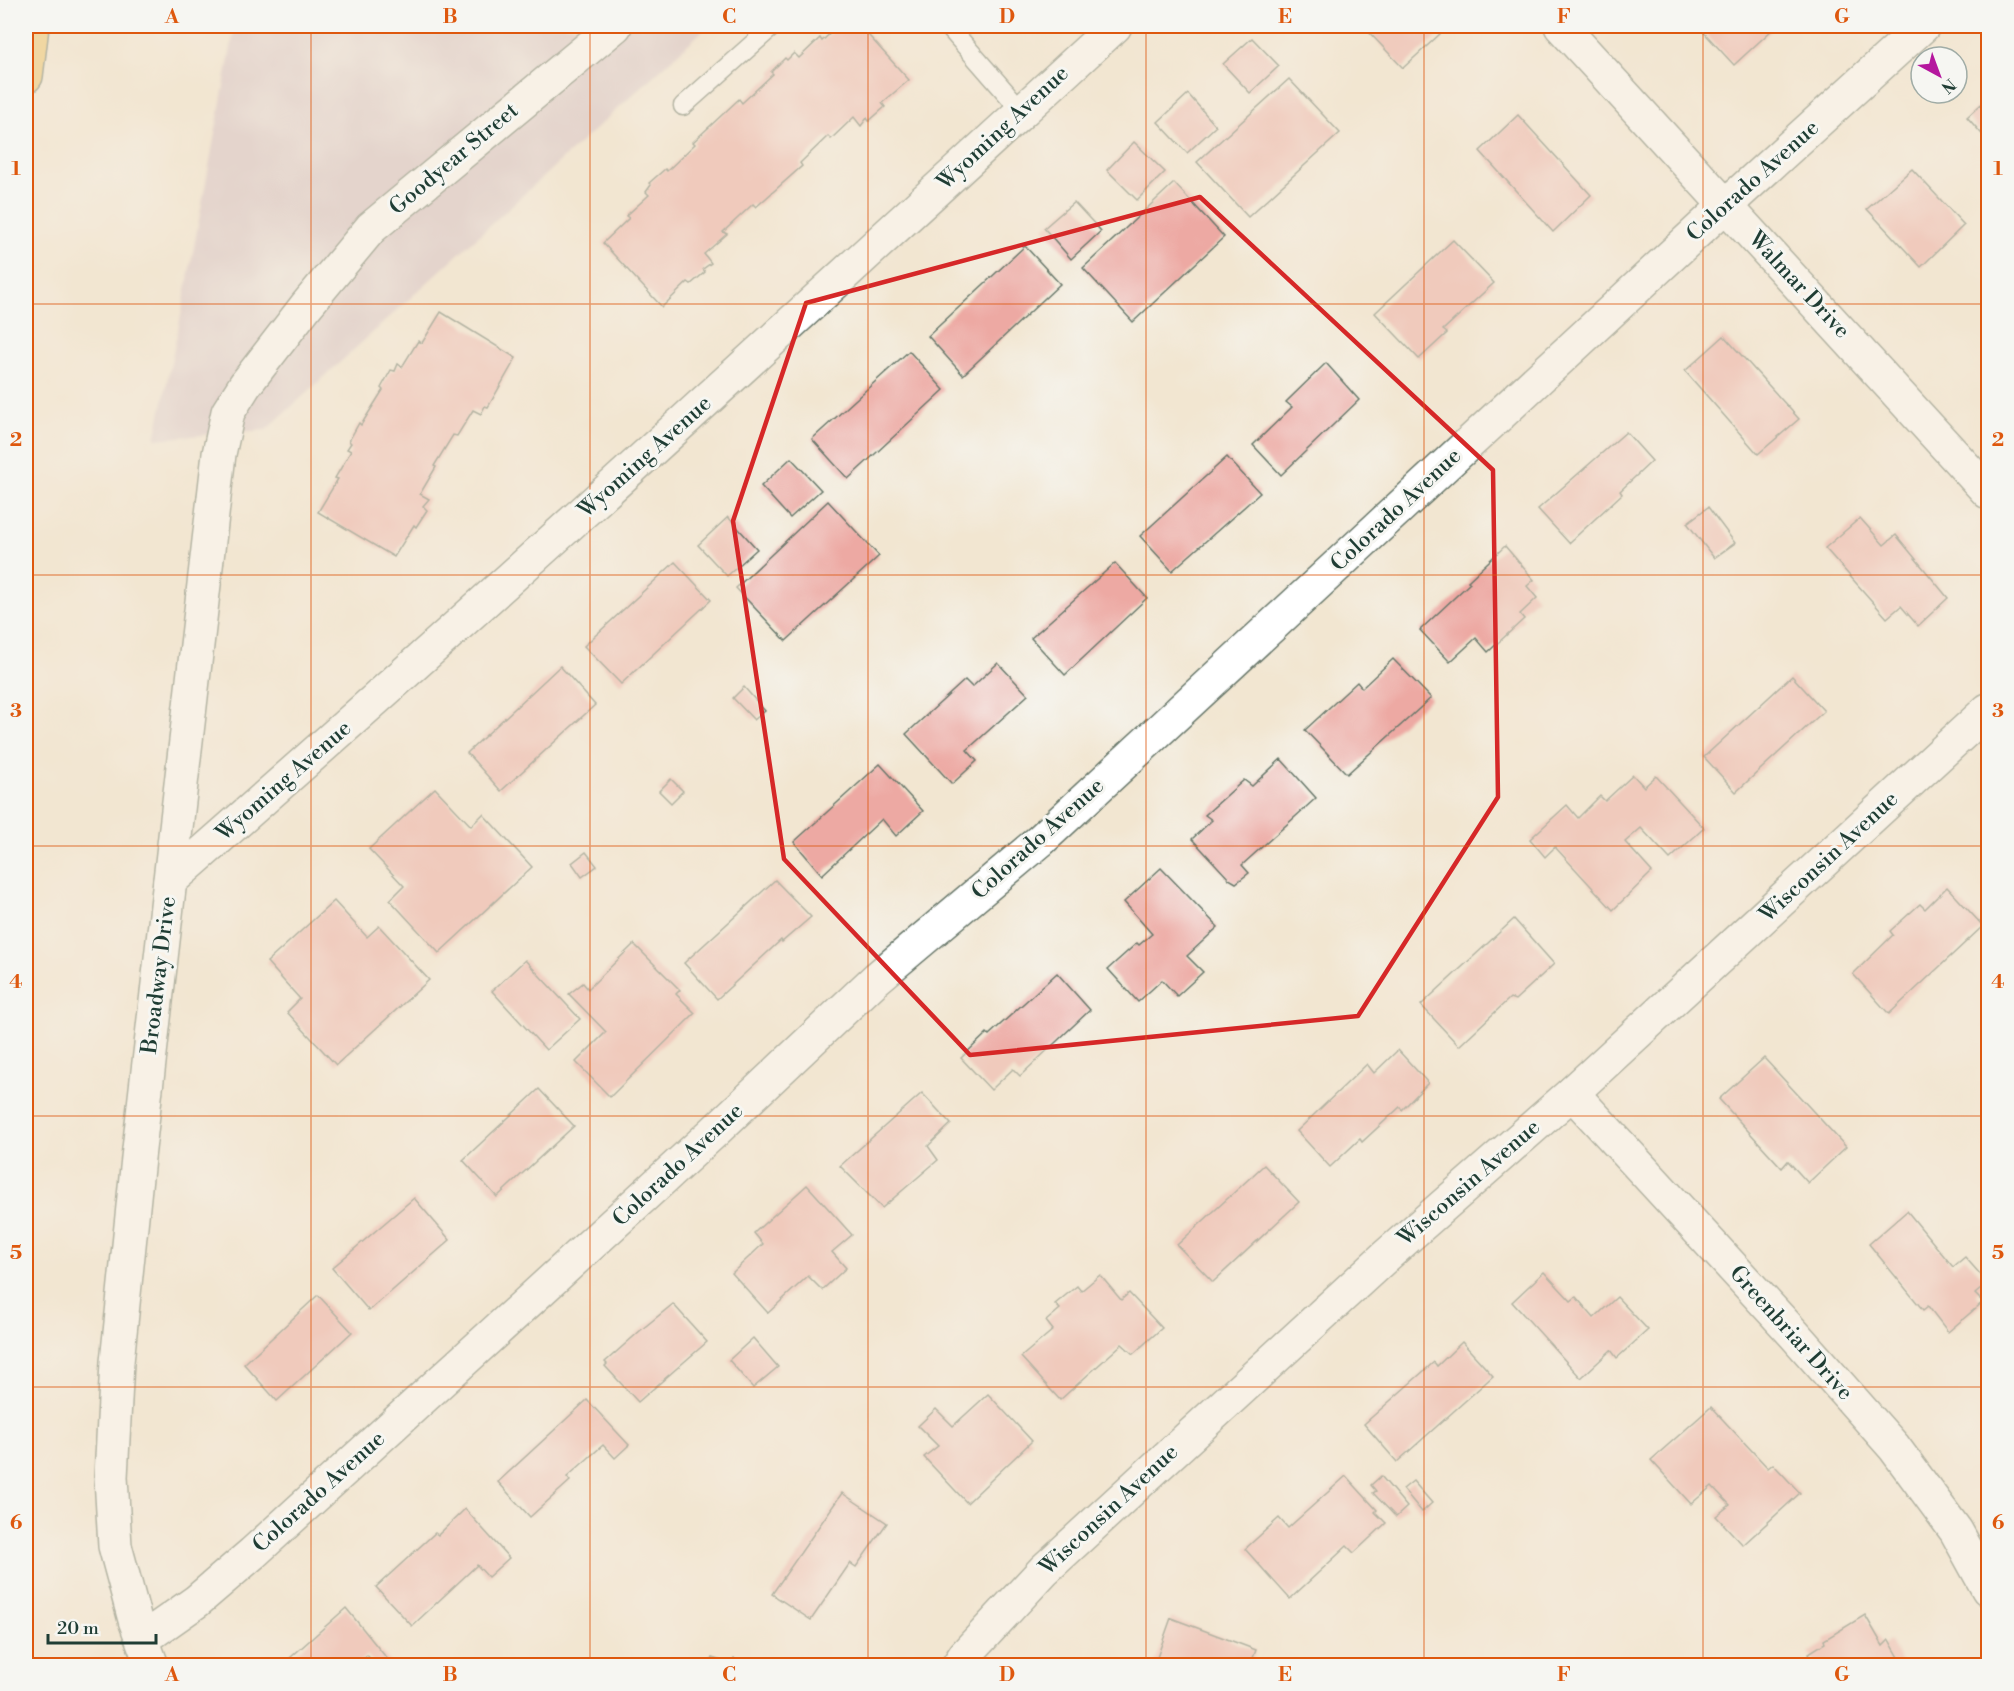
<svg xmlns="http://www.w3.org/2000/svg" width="2014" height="1691" viewBox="0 0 2014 1691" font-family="'Libre Bodoni',serif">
  <rect width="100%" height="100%" fill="#f6f6f2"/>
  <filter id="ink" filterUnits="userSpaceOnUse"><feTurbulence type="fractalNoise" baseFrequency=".0167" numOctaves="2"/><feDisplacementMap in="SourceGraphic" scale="12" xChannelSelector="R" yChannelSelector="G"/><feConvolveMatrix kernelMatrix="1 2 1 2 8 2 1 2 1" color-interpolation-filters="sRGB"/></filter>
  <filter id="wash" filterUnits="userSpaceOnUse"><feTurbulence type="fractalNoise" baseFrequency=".008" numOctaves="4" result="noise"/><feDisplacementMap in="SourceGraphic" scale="24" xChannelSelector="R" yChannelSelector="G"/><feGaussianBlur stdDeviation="1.35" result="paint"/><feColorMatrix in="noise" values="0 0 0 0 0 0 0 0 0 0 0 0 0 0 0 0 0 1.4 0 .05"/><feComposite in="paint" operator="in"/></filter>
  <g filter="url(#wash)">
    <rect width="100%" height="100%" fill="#f2e6d1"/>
    <path fill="#d2bec5" d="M 235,26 L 708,26 L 266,430 L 155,439 L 182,311 Z"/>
    <g id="blocks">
      <g fill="#eda9a3">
        <path d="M 838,26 L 860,26 L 909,80 L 882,103 L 885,107 L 869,121 L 867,118 L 861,126 L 854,117 L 831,139 L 828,136 L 800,163 L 802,166 L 756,207 L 753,204 L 723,232 L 727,234 L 704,254 L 711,263 L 703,269 L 705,272 L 691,284 L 688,282 L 662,307 L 603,243 L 629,218 L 626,216 L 649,195 L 646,192 L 651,185 L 649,183 L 665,169 L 667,171 L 695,144 L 693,142 L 739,99 L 742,103 L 773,74 L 771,72 L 785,58 L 787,60 L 794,53 L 799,58 L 820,38 L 822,41 Z"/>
        <path d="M 1363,26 L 1432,26 L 1440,34 L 1403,68 Z"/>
        <path d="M 1698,26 L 1770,26 L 1773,29 L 1734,65 Z"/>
        <path d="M 1252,38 L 1279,66 L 1250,93 L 1223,64 Z"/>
        <path d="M 1289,79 L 1340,133 L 1248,217 L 1197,162 Z"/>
        <path d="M 1188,94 L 1216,126 L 1187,153 L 1158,122 Z"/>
        <path d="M 1988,98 L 1988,141 L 1967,117 Z"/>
        <path d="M 1518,115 L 1591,195 L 1553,232 L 1480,151 Z"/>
        <path d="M 1134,142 L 1165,172 L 1137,200 L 1107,170 Z"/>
        <path d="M 1912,169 L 1964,225 L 1921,267 L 1867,209 Z"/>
        <path d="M 1174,183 L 1224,237 L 1133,322 L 1083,268 Z"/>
        <path d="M 1074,202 L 1101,231 L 1071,259 L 1044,228 Z"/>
        <path d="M 1453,240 L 1494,283 L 1443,330 L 1447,333 L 1419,359 L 1375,313 Z"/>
        <path d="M 1025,246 L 1060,284 L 963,375 L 928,336 Z"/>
        <path d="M 441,312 L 516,358 L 488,407 L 485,406 L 481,414 L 473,410 L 457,436 L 453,435 L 434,466 L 436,467 L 420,494 L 429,499 L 423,506 L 427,510 L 416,527 L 414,525 L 394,557 L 318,512 L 338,479 L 335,478 L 351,451 L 347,449 L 351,443 L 349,441 L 359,423 L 361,425 L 383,390 L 381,388 L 391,370 L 395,371 L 398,364 L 402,367 L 418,341 L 422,343 Z"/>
        <path d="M 1724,336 L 1799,419 L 1758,454 L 1685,371 Z"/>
        <path d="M 909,351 L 944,390 L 848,479 L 812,439 Z"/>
        <path d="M 1326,363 L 1359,400 L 1281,475 L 1253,445 L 1292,407 L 1286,402 Z"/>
        <path d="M 1626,432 L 1652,461 L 1620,491 L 1622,494 L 1569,543 L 1538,509 Z"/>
        <path d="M 1227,457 L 1260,493 L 1172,571 L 1140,536 Z"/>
        <path d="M 791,458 L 821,490 L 790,518 L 761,486 Z"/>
        <path d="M 828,501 L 879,556 L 786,641 L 736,588 Z"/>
        <path d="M 1708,507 L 1735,543 L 1714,558 L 1687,523 Z"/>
        <path d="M 728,517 L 757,549 L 727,576 L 698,545 Z"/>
        <path d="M 1860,518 L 1884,545 L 1896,535 L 1948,598 L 1918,626 L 1901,606 L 1887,618 L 1825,548 Z"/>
        <path d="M 1505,546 L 1534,580 L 1527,586 L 1537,598 L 1520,614 L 1524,619 L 1488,652 L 1476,638 L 1450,662 L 1420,630 L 1470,583 L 1468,581 Z"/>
        <path d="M 675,562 L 711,600 L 621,684 L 584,646 Z"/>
        <path d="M 1115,563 L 1147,598 L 1065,675 L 1031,638 Z"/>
        <path d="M 1393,659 L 1431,698 L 1347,774 L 1305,730 L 1357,682 L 1362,688 Z"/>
        <path d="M 998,663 L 1028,695 L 967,750 L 977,761 L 952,784 L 906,734 L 965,680 L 972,687 Z"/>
        <path d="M 560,666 L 595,705 L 501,791 L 467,753 Z"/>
        <path d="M 1792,676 L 1824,711 L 1736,792 L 1704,757 Z"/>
        <path d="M 744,687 L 765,711 L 754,720 L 733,698 Z"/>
        <path d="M 1281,759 L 1316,798 L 1242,865 L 1249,873 L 1236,883 L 1229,879 L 1192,839 L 1212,820 L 1205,815 L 1244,780 L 1252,786 Z"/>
        <path d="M 880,764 L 923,811 L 896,836 L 882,819 L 822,875 L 794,842 Z"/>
        <path d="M 1633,775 L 1644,787 L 1656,776 L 1704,828 L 1670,859 L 1641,828 L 1625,842 L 1652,872 L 1613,910 L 1555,847 L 1545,857 L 1530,839 L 1567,805 L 1578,818 L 1600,796 L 1605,801 Z"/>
        <path d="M 671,779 L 683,791 L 671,803 L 659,791 Z"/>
        <path d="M 435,788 L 471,826 L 483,814 L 532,867 L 439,953 L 390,900 L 404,886 L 369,849 Z"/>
        <path d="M 586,852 L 597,866 L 582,877 L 572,863 Z"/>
        <path d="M 1161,868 L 1218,927 L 1187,956 L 1203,972 L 1177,996 L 1162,980 L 1138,1002 L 1108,969 L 1137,943 L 1139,945 L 1152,934 L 1124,902 Z"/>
        <path d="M 775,880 L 811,917 L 782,942 L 781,940 L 717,999 L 684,963 Z"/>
        <path d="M 1947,887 L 1983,926 L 1889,1014 L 1853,974 L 1893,935 L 1890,931 L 1920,904 L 1925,909 Z"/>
        <path d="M 334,901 L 367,937 L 379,926 L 429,980 L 336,1065 L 287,1012 L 300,999 L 267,962 Z"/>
        <path d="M 1514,919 L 1554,964 L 1515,1000 L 1510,998 L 1459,1046 L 1421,1005 Z"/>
        <path d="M 634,944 L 680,990 L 676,994 L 695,1013 L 610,1097 L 576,1062 L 606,1032 L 569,994 L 583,983 L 588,989 Z"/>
        <path d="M 525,960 L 580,1019 L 546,1050 L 492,991 Z"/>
        <path d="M 1057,973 L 1090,1010 L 1020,1076 L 1013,1069 L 991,1090 L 961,1058 L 987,1033 L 989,1035 Z"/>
        <path d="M 1398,1050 L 1428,1083 L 1402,1110 L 1400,1107 L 1362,1142 L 1360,1139 L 1330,1167 L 1297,1131 L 1367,1064 L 1374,1073 Z"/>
        <path d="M 1764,1058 L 1846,1147 L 1808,1183 L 1788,1161 L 1782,1168 L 1719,1099 Z"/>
        <path d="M 539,1089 L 574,1126 L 497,1197 L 463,1160 Z"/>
        <path d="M 922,1093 L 951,1124 L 928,1146 L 938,1160 L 882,1208 L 840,1166 Z"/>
        <path d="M 1264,1165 L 1299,1202 L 1213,1282 L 1177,1245 Z"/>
        <path d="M 807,1185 L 852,1235 L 832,1252 L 846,1268 L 822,1290 L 808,1276 L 768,1313 L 732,1273 L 763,1244 L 754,1233 Z"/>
        <path d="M 414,1198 L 450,1240 L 369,1311 L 332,1268 Z"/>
        <path d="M 1907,1211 L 1953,1267 L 1965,1257 L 1988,1283 L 1975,1294 L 1983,1302 L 1948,1332 L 1928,1306 L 1923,1310 L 1869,1244 Z"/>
        <path d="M 1544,1272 L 1571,1301 L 1576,1297 L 1594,1318 L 1617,1297 L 1648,1330 L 1617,1358 L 1611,1350 L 1581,1378 L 1512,1302 Z"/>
        <path d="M 1100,1275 L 1121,1300 L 1129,1293 L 1162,1328 L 1133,1354 L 1122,1344 L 1060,1400 L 1021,1357 L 1053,1330 L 1046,1321 L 1060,1309 L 1055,1304 L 1077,1286 L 1081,1291 Z"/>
        <path d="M 318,1295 L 352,1332 L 277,1401 L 244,1364 Z"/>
        <path d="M 673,1304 L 707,1342 L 638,1402 L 605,1366 L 607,1364 L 605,1362 L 641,1330 Z"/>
        <path d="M 753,1338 L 778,1367 L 753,1388 L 729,1360 Z"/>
        <path d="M 1462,1342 L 1493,1376 L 1397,1462 L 1364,1424 L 1434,1362 L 1437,1366 Z"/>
        <path d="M 988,1394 L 1032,1441 L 967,1503 L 924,1457 L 938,1446 L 918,1426 L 936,1409 L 953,1426 Z"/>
        <path d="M 587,1400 L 629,1445 L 615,1458 L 603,1445 L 567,1477 L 570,1481 L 530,1517 L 498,1482 Z"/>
        <path d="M 1711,1407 L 1768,1468 L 1773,1464 L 1800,1493 L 1743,1545 L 1716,1516 L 1730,1505 L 1712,1486 L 1691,1504 L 1651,1460 Z"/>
        <path d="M 1346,1476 L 1377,1510 L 1375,1512 L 1386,1523 L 1354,1553 L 1347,1546 L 1290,1599 L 1245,1549 L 1279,1518 L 1288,1528 Z"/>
        <path d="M 1381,1476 L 1407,1507 L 1396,1517 L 1373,1493 L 1376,1491 L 1371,1485 Z"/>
        <path d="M 1413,1481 L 1432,1503 L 1422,1512 L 1403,1489 Z"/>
        <path d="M 842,1493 L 887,1523 L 856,1567 L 850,1563 L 811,1620 L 772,1594 Z"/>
        <path d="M 465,1509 L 509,1558 L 488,1577 L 477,1565 L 412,1626 L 376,1587 L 435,1533 L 438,1535 Z"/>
        <path d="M 346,1608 L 389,1661 L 383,1666 L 376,1666 L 367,1655 L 355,1666 L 281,1666 Z"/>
        <path d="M 1865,1615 L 1883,1646 L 1889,1640 L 1904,1666 L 1816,1666 L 1809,1653 L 1825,1643 L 1824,1640 Z"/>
        <path d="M 1171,1618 L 1256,1650 L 1250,1666 L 1154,1666 Z"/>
        <path d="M 712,1658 L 732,1664 L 734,1659 L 753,1666 L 709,1666 Z"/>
      </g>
    </g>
  </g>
  <g filter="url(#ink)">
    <use href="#blocks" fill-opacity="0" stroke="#69786b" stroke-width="1.5"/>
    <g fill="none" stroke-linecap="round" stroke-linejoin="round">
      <g stroke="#69786b" stroke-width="21">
        <g id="service">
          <path d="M 948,26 L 1022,111"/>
          <path d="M 683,106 L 773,26"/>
        </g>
      </g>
      <g stroke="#69786b" stroke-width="36">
        <g id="minor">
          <path d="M 1561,26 L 1988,492"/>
          <path d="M 1572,1093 L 1794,1334 L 1894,1447 L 1956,1531 L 1988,1589"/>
          <path d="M 143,1639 L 197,1601 L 253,1553 L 714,1132 L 877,978 L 1041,840 L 1726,205 L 1923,26"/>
          <path d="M 152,1666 L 135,1620 L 115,1546 L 111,1477 L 117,1362 L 138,1158 L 219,454 L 228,412 L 245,385 L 306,306 L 371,228 L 615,26"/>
          <path d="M 958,1666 L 965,1655 L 1044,1570 L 1386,1256 L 1572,1093 L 1988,710"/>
        </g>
      </g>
      <g stroke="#69786b" stroke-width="36">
        <path id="tertiary" d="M 170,881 C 490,601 802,313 1115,26"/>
      </g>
      <g stroke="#69786b" stroke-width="36">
        <path id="motorway" d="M 26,76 L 32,26"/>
      </g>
      <use href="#service" stroke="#fff" stroke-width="18"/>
      <use href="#minor" stroke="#fff" stroke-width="33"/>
      <use href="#tertiary" stroke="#fff" stroke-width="33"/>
      <use href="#motorway" stroke="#edc569" stroke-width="33"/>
    </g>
  </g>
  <path d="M0 0H2014V1691H0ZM 1200,197 L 1493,470 L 1498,797 L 1358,1016 L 970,1055 L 784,859 L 733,521 L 806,303 Z" fill="#f2e6d1" fill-opacity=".55" fill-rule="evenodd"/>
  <path fill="none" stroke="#d62828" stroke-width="4.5" stroke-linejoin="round" d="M 1200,197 L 1493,470 L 1498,797 L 1358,1016 L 970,1055 L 784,859 L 733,521 L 806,303 Z"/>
  <path fill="none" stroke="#de580e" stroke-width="1.5" stroke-opacity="0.55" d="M 311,26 L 311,1666M 590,26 L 590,1666M 868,26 L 868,1666M 1146,26 L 1146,1666M 1424,26 L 1424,1666M 1703,26 L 1703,1666M 26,304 L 1988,304M 26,575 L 1988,575M 26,846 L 1988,846M 26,1116 L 1988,1116M 26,1387 L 1988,1387"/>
  <g text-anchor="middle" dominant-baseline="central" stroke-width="6" stroke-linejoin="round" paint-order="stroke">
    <g font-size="22" fill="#1f3d34" stroke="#f6f6f2">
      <text transform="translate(1003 128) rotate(-43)">Wyoming Avenue</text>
      <text transform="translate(454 159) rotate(-40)">Goodyear Street</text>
      <text transform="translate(1753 181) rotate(-42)">Colorado Avenue</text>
      <text transform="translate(1799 285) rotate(47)">Walmar Drive</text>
      <text transform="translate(645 457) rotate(-42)">Wyoming Avenue</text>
      <text transform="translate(1396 510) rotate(-43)">Colorado Avenue</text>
      <text transform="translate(284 781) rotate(-41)">Wyoming Avenue</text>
      <text transform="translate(1038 839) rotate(-42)">Colorado Avenue</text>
      <text transform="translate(1829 857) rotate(-43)">Wisconsin Avenue</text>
      <text transform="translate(159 975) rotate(-83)">Broadway Drive</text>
      <text transform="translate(678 1165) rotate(-43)">Colorado Avenue</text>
      <text transform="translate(1469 1183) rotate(-41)">Wisconsin Avenue</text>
      <text transform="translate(1791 1333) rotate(48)">Greenbriar Drive</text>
      <text transform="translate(319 1492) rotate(-42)">Colorado Avenue</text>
      <text transform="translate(1109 1510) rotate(-43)">Wisconsin Avenue</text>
    </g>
  </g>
  <rect width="2014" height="1691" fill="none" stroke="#f6f6f2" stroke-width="66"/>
  <g transform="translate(1939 75) rotate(139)"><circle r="28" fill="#f6f6f2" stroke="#a0aca6" stroke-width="1.5"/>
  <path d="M0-4.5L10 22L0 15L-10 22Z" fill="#b5179e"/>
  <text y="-9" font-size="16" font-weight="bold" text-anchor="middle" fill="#1f3d34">N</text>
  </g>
  <path d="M48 1634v9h108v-9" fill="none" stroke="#1f3d34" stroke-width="3"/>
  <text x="57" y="1634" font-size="18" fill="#1f3d34" stroke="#f6f6f2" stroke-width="4.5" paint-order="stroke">20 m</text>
  <rect x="33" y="33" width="1948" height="1625" fill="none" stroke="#de580e" stroke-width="2"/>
  <g font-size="20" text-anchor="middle" font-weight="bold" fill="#de580e">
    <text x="172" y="23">A</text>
    <text x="450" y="23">B</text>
    <text x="729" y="23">C</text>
    <text x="1007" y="23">D</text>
    <text x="1285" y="23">E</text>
    <text x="1564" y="23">F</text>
    <text x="1842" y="23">G</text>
    <text x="16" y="175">1</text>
    <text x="1998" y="175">1</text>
    <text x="16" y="446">2</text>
    <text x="1998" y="446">2</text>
    <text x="16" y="717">3</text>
    <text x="1998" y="717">3</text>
    <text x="16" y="988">4</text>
    <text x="1998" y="988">4</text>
    <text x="16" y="1259">5</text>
    <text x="1998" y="1259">5</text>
    <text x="16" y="1529">6</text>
    <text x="1998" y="1529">6</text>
    <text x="172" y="1681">A</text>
    <text x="450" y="1681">B</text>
    <text x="729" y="1681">C</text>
    <text x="1007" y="1681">D</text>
    <text x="1285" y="1681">E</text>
    <text x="1564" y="1681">F</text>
    <text x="1842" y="1681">G</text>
  </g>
</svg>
